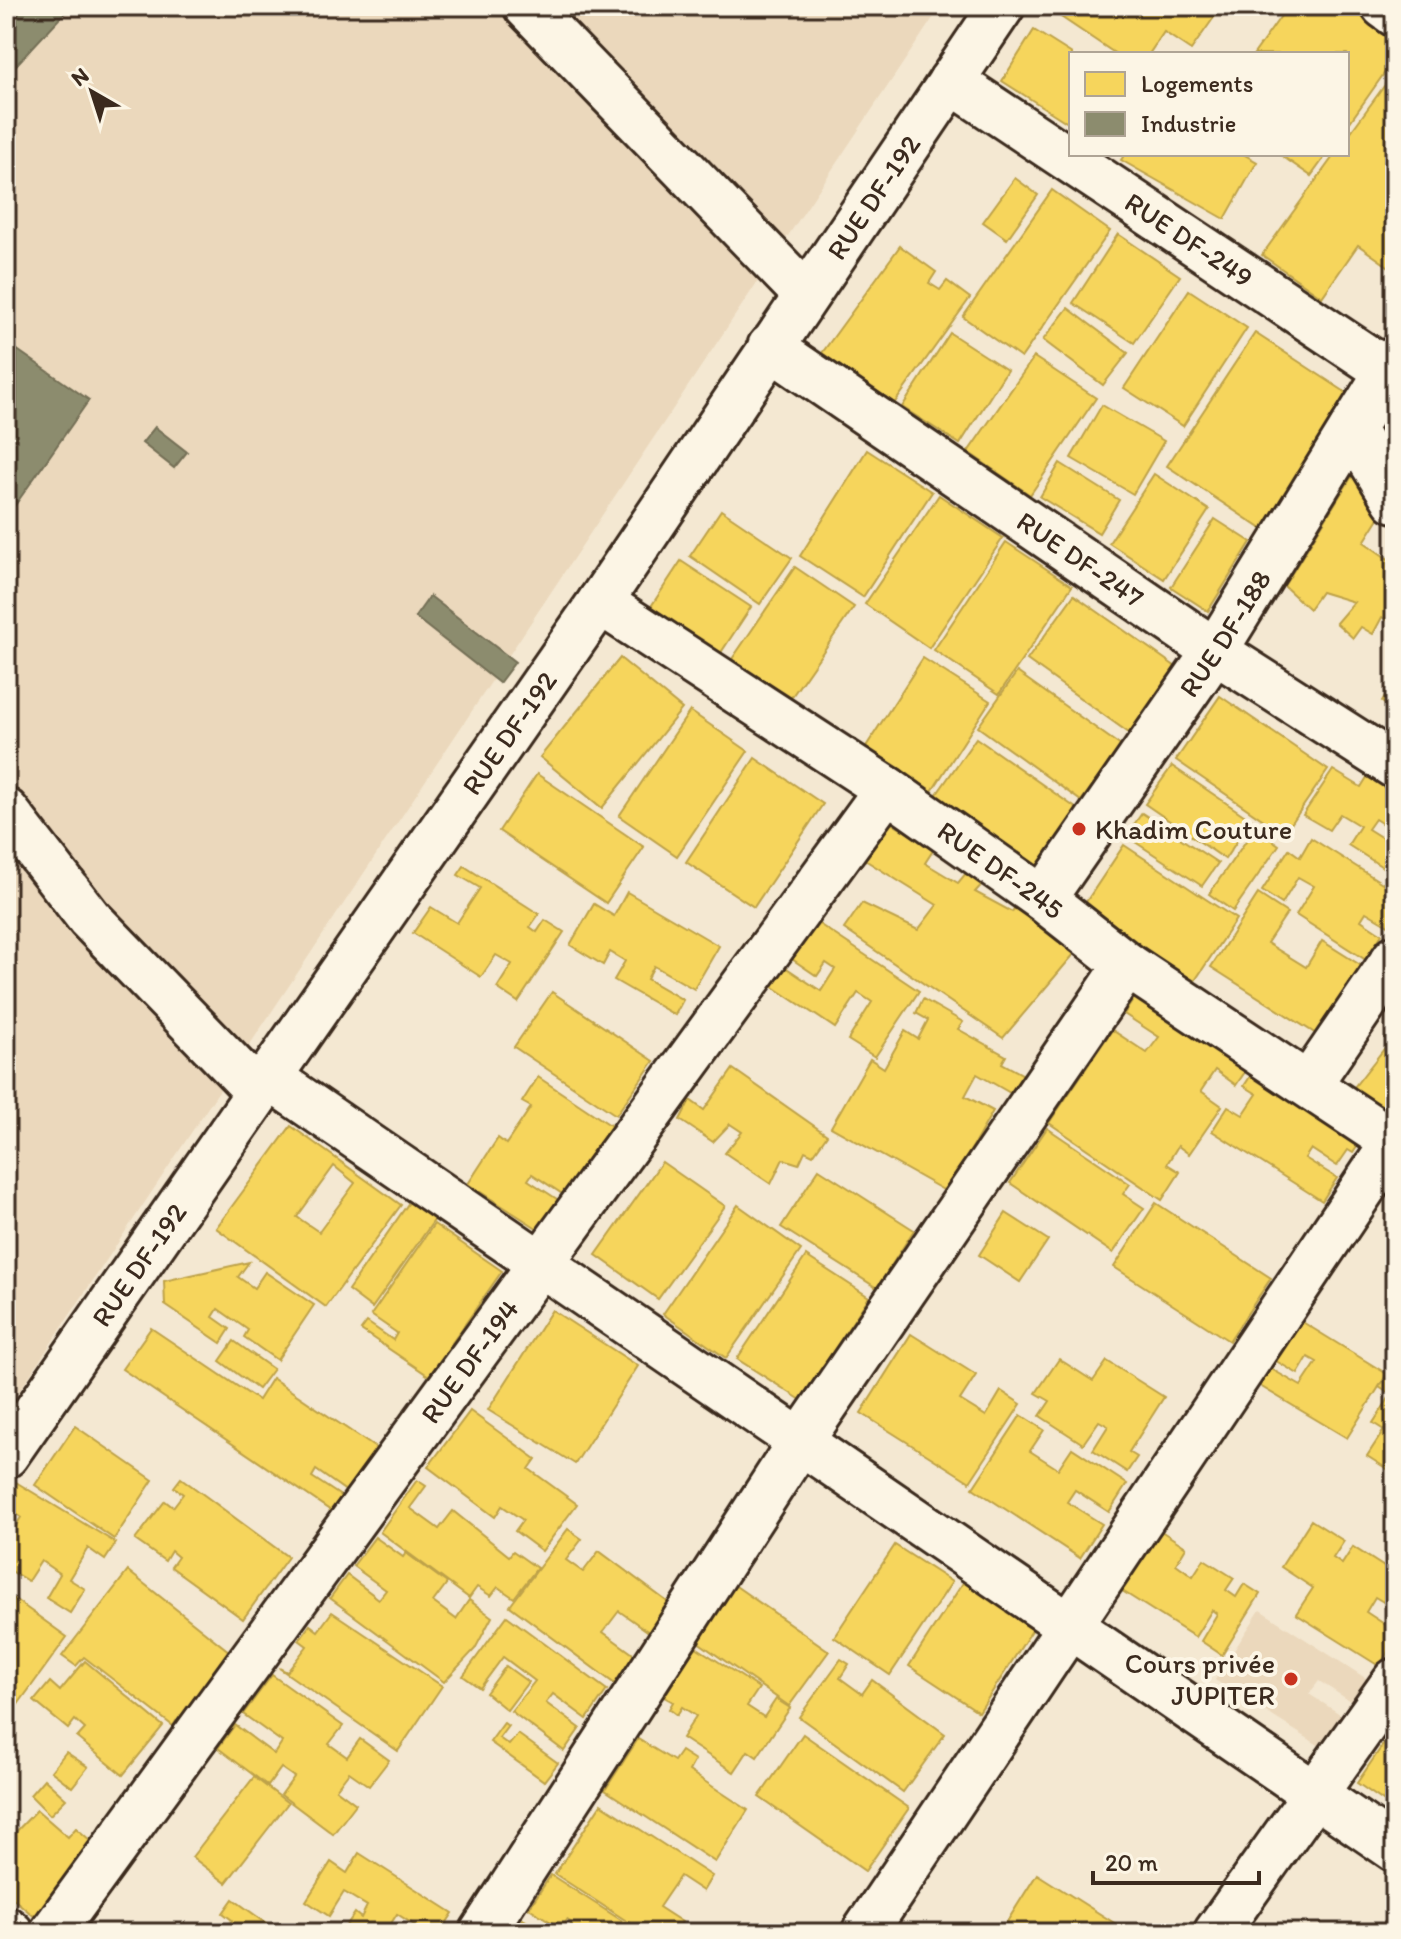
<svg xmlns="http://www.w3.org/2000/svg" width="1401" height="1939" viewBox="0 0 1401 1939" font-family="Itim,sans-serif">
  <rect width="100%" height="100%" fill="#f4e8d2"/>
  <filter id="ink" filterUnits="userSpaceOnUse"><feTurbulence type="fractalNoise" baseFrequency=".0125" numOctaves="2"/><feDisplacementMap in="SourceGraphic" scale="16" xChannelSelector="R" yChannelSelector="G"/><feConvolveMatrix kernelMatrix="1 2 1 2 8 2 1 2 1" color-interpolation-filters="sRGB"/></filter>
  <g filter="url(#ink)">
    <g fill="#ebd8bc">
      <path d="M 6,6 L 941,6 L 6,1411 Z"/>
      <path d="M 1260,1610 L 1367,1679 L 1353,1703 L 1319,1681 L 1309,1694 L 1343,1716 L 1323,1748 L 1215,1680 Z"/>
    </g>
    <g fill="#f6d55c" stroke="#bea249" stroke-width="2" fill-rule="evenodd">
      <path d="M 1056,6 L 1222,6 L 1191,50 L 1164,32 L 1149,54 L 1116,54 L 1052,11 Z"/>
      <path d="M 1288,6 L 1368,6 L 1395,25 L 1395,58 L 1347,126 L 1347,54 L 1254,54 Z"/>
      <path d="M 1034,30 L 1072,54 L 1071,125 L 1002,81 Z"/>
      <path d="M 1395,71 L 1395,271 L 1358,245 L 1322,297 L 1262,255 L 1335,154 L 1347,154 L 1347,137 Z"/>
      <path d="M 1125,154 L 1243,154 L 1257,162 L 1225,219 L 1121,160 Z"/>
      <path d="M 1279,154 L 1327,154 L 1311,176 Z"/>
      <path d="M 1015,178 L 1038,195 L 1007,239 L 983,222 Z"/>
      <path d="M 1052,190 L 1110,231 L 1021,358 L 963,317 Z"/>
      <path d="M 1118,234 L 1180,276 L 1134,343 L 1073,303 Z"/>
      <path d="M 900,246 L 936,272 L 929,283 L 940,290 L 947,281 L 970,298 L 893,405 L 822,353 Z"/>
      <path d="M 1189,290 L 1247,328 L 1183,426 L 1124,388 Z"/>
      <path d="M 1068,308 L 1128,353 L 1103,385 L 1043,340 Z"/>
      <path d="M 950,333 L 1007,370 L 960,444 L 902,407 Z"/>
      <path d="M 1255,333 L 1356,399 L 1268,533 L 1167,466 Z"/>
      <path d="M 1034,357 L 1096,398 L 1030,495 L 968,452 Z"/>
      <path d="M 1102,405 L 1164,441 L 1133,494 L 1071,458 Z"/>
      <path d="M 867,450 L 932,492 L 863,597 L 800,556 Z"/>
      <path d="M 1362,460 L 1386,507 L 1364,542 L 1388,559 L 1395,547 L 1395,624 L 1382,617 L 1373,634 L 1361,627 L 1353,638 L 1336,623 L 1354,602 L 1321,592 L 1309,609 L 1284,586 Z"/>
      <path d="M 1060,463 L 1119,500 L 1099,533 L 1040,497 Z"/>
      <path d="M 1154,474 L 1209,510 L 1164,579 L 1109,543 Z"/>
      <path d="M 939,495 L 1003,538 L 929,648 L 865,604 Z"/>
      <path d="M 721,510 L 792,558 L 760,604 L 690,556 Z"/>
      <path d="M 1215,519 L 1251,542 L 1208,611 L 1171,587 Z"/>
      <path d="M 1006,542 L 1072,586 L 999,694 L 934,650 Z"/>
      <path d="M 681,561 L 751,607 L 716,660 L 646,614 Z"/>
      <path d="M 795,567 L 854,607 L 788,702 L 730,662 Z"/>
      <path d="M 1074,595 L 1176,667 L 1129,733 L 1027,660 Z"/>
      <path d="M 620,658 L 682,709 L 602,808 L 540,757 Z"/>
      <path d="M 923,658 L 990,701 L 923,805 L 856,762 Z"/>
      <path d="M 1017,672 L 1121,746 L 1081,801 L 978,727 Z"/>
      <path d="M 1395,681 L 1395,711 L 1382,702 Z"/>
      <path d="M 1220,696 L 1328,770 L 1284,834 L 1176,760 Z"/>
      <path d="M 690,711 L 748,751 L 677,856 L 619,816 Z"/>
      <path d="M 976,738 L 1080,811 L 1037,873 L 932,801 Z"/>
      <path d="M 755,758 L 823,804 L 754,907 L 686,862 Z"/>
      <path d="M 1172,766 L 1251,820 L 1225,859 L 1145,804 Z"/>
      <path d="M 1333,770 L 1361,787 L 1371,771 L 1395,787 L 1395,832 L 1375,819 L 1368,829 L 1395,846 L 1395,875 L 1348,845 L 1360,826 L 1340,814 L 1329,830 L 1303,815 Z"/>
      <path d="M 537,774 L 644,847 L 606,903 L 499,831 Z"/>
      <path d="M 1142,813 L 1218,863 L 1202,886 L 1126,836 Z"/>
      <path d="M 891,823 L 934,849 L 925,863 L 958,883 L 971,867 L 988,878 L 975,892 L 1012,912 L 1022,895 L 1080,947 L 1003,1038 L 844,929 L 862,903 L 918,930 L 937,905 L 865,860 Z"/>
      <path d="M 1255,828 L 1279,845 L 1233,911 L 1209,894 Z"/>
      <path d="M 1311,838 L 1395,891 L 1395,913 L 1388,925 L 1366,912 L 1361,920 L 1382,934 L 1366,960 L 1296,915 L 1314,886 L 1298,877 L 1282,904 L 1262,891 L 1289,849 L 1300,857 Z"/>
      <path d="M 1124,845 L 1236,919 L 1190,988 L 1078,914 Z"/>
      <path d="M 464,866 L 539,914 L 530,927 L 537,932 L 545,920 L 564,932 L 518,1002 L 497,988 L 512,964 L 496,955 L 481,977 L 413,933 L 431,907 L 457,923 L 480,888 L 458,875 Z"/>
      <path d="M 627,892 L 719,946 L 694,989 L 654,966 L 647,979 L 683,1000 L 675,1015 L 614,980 L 625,961 L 610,952 L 603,965 L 570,945 L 594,904 L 614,916 Z"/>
      <path d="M 1258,894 L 1287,913 L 1267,943 L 1306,967 L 1322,941 L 1365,968 L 1321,1037 L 1211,967 Z"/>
      <path d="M 810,918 L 919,991 L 875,1057 L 848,1040 L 872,1002 L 858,993 L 835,1028 L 769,984 L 782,965 L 821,991 L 835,969 L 826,963 L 817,976 L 786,955 Z"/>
      <path d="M 1145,982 L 1256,1056 L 1236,1085 L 1215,1070 L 1201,1091 L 1222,1106 L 1189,1154 L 1178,1146 L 1167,1164 L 1180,1172 L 1162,1200 L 1049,1123 L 1112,1030 L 1147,1053 L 1159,1037 L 1124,1014 Z"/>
      <path d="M 552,992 L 654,1061 L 616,1115 L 514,1047 Z"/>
      <path d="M 923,999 L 963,1022 L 958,1029 L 1006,1056 L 1002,1063 L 1029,1078 L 1019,1098 L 977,1074 L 965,1096 L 993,1111 L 947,1192 L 831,1127 L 870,1059 L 884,1068 L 905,1031 L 918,1039 L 928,1020 L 916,1013 Z"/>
      <path d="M 1395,1035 L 1395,1126 L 1351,1091 Z"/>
      <path d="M 1259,1063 L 1367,1132 L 1353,1153 L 1348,1150 L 1337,1166 L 1311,1149 L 1305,1158 L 1337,1178 L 1322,1201 L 1212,1131 L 1228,1106 L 1243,1115 L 1257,1094 L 1244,1086 Z"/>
      <path d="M 733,1069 L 827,1135 L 813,1155 L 805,1151 L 799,1164 L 783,1159 L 771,1184 L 725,1153 L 742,1132 L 730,1124 L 713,1142 L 680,1120 L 690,1100 L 704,1110 Z"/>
      <path d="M 538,1077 L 613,1127 L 567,1197 L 532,1174 L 528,1180 L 563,1203 L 543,1232 L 468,1184 L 498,1138 L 506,1144 L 531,1107 L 522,1102 Z"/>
      <path d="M 291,1126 L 401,1205 L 326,1307 L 216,1228 ZM 334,1166 L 355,1183 L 319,1232 L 297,1217 Z"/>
      <path d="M 1047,1128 L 1130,1184 L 1123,1194 L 1144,1208 L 1113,1253 L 1010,1183 Z"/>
      <path d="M 662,1162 L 725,1206 L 658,1299 L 596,1255 Z"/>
      <path d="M 819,1169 L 914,1230 L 877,1288 L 781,1227 Z"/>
      <path d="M 410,1201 L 435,1219 L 372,1308 L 348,1290 Z"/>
      <path d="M 1156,1203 L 1271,1278 L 1229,1341 L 1114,1267 Z"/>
      <path d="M 738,1205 L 801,1250 L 726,1358 L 663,1314 Z"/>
      <path d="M 1006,1213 L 1048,1240 L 1020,1282 L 979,1255 Z"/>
      <path d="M 434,1224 L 502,1271 L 429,1376 L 361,1330 L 367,1322 L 393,1340 L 397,1333 L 371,1315 Z"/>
      <path d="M 806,1256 L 869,1297 L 801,1400 L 737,1359 Z"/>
      <path d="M 249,1262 L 238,1277 L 254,1288 L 265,1272 L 314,1305 L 277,1360 L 244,1337 L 248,1330 L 218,1309 L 213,1317 L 230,1329 L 221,1343 L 165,1305 L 164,1281 Z"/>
      <path d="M 552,1310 L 638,1366 L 575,1464 L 488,1410 Z"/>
      <path d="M 1296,1318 L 1387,1374 L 1347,1438 L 1255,1383 L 1266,1366 L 1301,1386 L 1317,1362 L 1308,1357 L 1298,1374 L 1271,1358 Z"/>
      <path d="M 151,1328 L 258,1400 L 272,1378 L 383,1453 L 353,1496 L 316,1470 L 312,1477 L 350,1502 L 340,1517 L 122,1369 Z"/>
      <path d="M 911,1334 L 976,1375 L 960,1400 L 986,1416 L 1001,1391 L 1021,1404 L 970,1482 L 861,1413 Z"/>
      <path d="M 234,1341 L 273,1369 L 258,1389 L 220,1361 Z"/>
      <path d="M 1059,1359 L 1093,1381 L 1107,1361 L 1164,1397 L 1129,1452 L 1137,1457 L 1127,1472 L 1093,1450 L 1108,1426 L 1099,1421 L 1083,1444 L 1040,1416 L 1050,1401 L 1036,1393 Z"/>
      <path d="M 1389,1373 L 1395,1377 L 1395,1474 L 1367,1456 L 1384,1430 L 1373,1423 L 1391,1395 L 1379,1387 Z"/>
      <path d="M 470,1411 L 536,1459 L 529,1469 L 577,1504 L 542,1551 L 515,1531 L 523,1520 L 502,1506 L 495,1517 L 428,1467 Z"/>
      <path d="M 1021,1415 L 1044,1430 L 1030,1451 L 1058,1469 L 1072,1448 L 1127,1484 L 1109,1512 L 1075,1490 L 1067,1502 L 1102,1524 L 1080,1558 L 973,1488 Z"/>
      <path d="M 75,1426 L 153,1480 L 114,1539 L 35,1485 Z"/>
      <path d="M 6,1476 L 116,1543 L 105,1560 L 88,1548 L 69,1579 L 85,1589 L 70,1613 L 46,1598 L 60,1574 L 41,1561 L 28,1581 L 6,1568 L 6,1543 L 21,1517 L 6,1508 Z"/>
      <path d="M 181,1478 L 288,1557 L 243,1619 L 171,1567 L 178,1557 L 171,1551 L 165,1561 L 135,1540 L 165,1501 L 173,1507 L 183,1494 L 174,1487 Z"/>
      <path d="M 417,1480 L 426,1486 L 410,1508 L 439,1529 L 453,1511 L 509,1556 L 513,1551 L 537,1568 L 514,1598 L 498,1587 L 491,1596 L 477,1587 L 469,1598 L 380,1532 Z"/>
      <path d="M 1311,1520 L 1344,1541 L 1333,1558 L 1342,1564 L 1353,1547 L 1395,1574 L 1395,1609 L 1375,1597 L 1366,1612 L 1395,1631 L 1395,1641 L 1379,1666 L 1296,1614 L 1313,1588 L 1281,1567 Z"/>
      <path d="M 568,1529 L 582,1539 L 566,1560 L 583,1572 L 599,1551 L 677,1609 L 656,1637 L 619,1611 L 603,1632 L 640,1659 L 619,1687 L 510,1606 Z"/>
      <path d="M 1158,1529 L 1186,1547 L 1176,1564 L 1193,1576 L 1204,1559 L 1234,1578 L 1226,1590 L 1236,1597 L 1244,1584 L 1260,1594 L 1222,1655 L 1201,1641 L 1217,1614 L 1212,1610 L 1195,1637 L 1119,1589 Z"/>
      <path d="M 375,1537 L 403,1557 L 406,1553 L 447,1583 L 433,1602 L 456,1619 L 469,1600 L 492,1617 L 475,1649 L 444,1682 L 330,1598 L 347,1575 L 379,1599 L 386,1590 L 353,1566 Z"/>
      <path d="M 895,1545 L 952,1582 L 890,1675 L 834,1637 Z"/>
      <path d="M 972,1569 L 1042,1615 L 979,1712 L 909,1666 Z"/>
      <path d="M 128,1571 L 235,1656 L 181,1726 L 176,1721 L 173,1726 L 84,1657 L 76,1666 L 62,1656 Z"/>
      <path d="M 730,1582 L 829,1651 L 789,1706 L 691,1637 Z"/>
      <path d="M 6,1593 L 67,1637 L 6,1721 Z"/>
      <path d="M 332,1612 L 442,1686 L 398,1751 L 279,1668 L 287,1672 L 307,1646 L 299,1640 L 310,1625 L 318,1631 Z"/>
      <path d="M 507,1616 L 607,1690 L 587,1719 L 553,1694 L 546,1703 L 580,1728 L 564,1751 L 511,1711 L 535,1681 L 503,1657 L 480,1688 L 463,1676 Z"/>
      <path d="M 696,1647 L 759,1688 L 747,1706 L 764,1717 L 776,1699 L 790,1708 L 757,1757 L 748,1751 L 734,1772 L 682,1738 L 696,1716 L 682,1707 L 677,1715 L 669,1709 L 673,1702 L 664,1697 Z"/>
      <path d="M 841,1659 L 849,1664 L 840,1678 L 862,1694 L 872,1680 L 945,1734 L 903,1792 L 799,1717 Z"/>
      <path d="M 85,1661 L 163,1726 L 123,1775 L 77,1738 L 85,1729 L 75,1720 L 68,1729 L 34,1701 L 50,1682 L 60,1691 Z"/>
      <path d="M 506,1666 L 528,1682 L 507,1710 L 486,1693 Z"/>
      <path d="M 272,1675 L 343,1726 L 329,1744 L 347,1757 L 360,1739 L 389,1760 L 369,1786 L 349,1772 L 336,1789 L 356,1804 L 333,1834 L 281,1795 L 294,1777 L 281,1768 L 268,1786 L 218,1748 L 235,1725 L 274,1754 L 282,1742 L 243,1714 Z"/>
      <path d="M 504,1723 L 508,1726 L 499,1738 L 509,1745 L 518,1734 L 558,1763 L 544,1781 L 490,1742 Z"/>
      <path d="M 1395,1727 L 1395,1809 L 1357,1783 Z"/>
      <path d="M 803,1734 L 909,1808 L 865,1871 L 759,1797 Z"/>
      <path d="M 638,1739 L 674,1761 L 681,1751 L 695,1760 L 689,1771 L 748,1810 L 715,1862 L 605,1790 Z"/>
      <path d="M 66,1752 L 88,1767 L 72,1787 L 51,1771 Z"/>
      <path d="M 254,1777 L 288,1803 L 226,1883 L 192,1857 Z"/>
      <path d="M 44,1779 L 66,1799 L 50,1815 L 30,1795 Z"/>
      <path d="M 601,1804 L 712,1876 L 703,1891 L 680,1876 L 659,1907 L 682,1922 L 674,1933 L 645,1933 L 555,1874 Z"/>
      <path d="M 37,1810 L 68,1837 L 76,1828 L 98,1847 L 36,1918 L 9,1895 L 6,1899 L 6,1842 Z"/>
      <path d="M 359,1853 L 453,1913 L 440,1933 L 427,1933 L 397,1914 L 385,1933 L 356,1933 L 346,1926 L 355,1913 L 361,1918 L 367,1906 L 344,1892 L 329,1916 L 306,1901 L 331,1862 L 347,1873 Z"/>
      <path d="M 1037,1874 L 1130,1933 L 1011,1933 L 1003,1928 Z"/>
      <path d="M 551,1875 L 641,1933 L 566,1933 L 572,1923 L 567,1920 L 562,1929 L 529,1908 Z"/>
      <path d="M 233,1899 L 280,1933 L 223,1933 L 232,1920 L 223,1913 Z"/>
      <path d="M 523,1919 L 545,1933 L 513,1933 Z"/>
    </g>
    <g fill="#8c8c6e" stroke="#746f56" stroke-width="2">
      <path d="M 6,6 L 71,6 L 6,76 Z"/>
      <path d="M 6,342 L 89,400 L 6,518 Z"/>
      <path d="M 155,427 L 187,452 L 174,468 L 142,443 Z"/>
      <path d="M 430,596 L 515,662 L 499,683 L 415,617 Z"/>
    </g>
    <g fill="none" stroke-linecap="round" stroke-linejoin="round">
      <g stroke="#3b2a1e" stroke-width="50">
        <g id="minor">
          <path d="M 526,6 L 806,295"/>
          <path d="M 1384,6 L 1395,14"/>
          <path id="s1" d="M 951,81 L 1387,371"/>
          <path id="s2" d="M 770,347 L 1215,651 L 1395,766"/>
          <path d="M 1352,429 L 1395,500"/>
          <path id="s3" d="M 600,602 L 887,789 L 1043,899 L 1127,965 L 1395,1143"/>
          <path d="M 6,811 L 89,918 L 257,1091"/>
          <path id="s4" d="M 1043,899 L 1215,651 L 1395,359"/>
          <path d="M 267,1076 L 1395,1849"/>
          <path d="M 1309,1084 L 1395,958"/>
          <path id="s5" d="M 6,1455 L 600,602 L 1002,6"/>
          <path d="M 6,1929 L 11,1933"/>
          <path id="s6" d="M 52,1933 L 887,789"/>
          <path d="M 482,1933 L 800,1442 L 1127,965"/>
          <path d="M 864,1933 L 1394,1142"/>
          <path d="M 1216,1933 L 1395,1681"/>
        </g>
      </g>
      <use href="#minor" stroke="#fcf5e5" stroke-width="44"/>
    </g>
  </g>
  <g fill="#c8321e" stroke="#fcf5e5" stroke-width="3">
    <circle cx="1079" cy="829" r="8"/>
    <circle cx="1291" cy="1679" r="8"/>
  </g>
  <g text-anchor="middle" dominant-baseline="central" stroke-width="8" stroke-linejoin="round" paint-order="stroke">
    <g font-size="28" fill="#3b2a1e" stroke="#fcf5e5">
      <text stroke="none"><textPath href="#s5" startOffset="1528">RUE DF-192</textPath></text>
      <text stroke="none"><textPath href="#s1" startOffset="286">RUE DF-249</textPath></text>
      <text stroke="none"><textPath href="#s2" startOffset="376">RUE DF-247</textPath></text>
      <text stroke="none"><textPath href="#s4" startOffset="322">RUE DF-188</textPath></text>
      <text stroke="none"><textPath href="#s5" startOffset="880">RUE DF-192</textPath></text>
      <text stroke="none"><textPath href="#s3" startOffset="482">RUE DF-245</textPath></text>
      <text stroke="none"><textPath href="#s5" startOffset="232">RUE DF-192</textPath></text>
      <text stroke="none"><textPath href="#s6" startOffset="708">RUE DF-194</textPath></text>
    </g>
    <g font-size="28" fill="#3b2a1e" stroke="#fcf5e5" text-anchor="start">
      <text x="1095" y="829">Khadim Couture</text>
      <text x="1275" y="1663" text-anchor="end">Cours privée<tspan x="1275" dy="32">JUPITER</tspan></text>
    </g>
  </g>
  <rect width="1401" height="1939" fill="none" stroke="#fcf5e5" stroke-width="32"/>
  <rect x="16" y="16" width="1369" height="1907" fill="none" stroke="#3b2a1e" stroke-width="3" filter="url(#ink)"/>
  <rect x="1069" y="52" width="280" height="104" fill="#fcf5e5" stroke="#afa495" stroke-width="2"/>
  <rect x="1085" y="72" width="40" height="24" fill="#f6d55c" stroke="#afa495" stroke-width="2"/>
  <text x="1141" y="92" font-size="24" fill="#3b2a1e">Logements</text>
  <rect x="1085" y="112" width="40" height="24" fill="#8c8c6e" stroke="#afa495" stroke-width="2"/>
  <text x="1141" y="132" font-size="24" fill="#3b2a1e">Industrie</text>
  <g transform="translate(92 92) rotate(321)" stroke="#fcf5e5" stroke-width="6" paint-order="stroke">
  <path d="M0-6L14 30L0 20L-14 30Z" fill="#3b2a1e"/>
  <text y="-12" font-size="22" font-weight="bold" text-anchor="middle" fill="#3b2a1e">N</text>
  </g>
  <path d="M1093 1871v12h166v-12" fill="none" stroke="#3b2a1e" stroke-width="4"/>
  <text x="1105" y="1871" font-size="24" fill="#3b2a1e" stroke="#fcf5e5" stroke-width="6" paint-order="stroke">20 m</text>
</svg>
